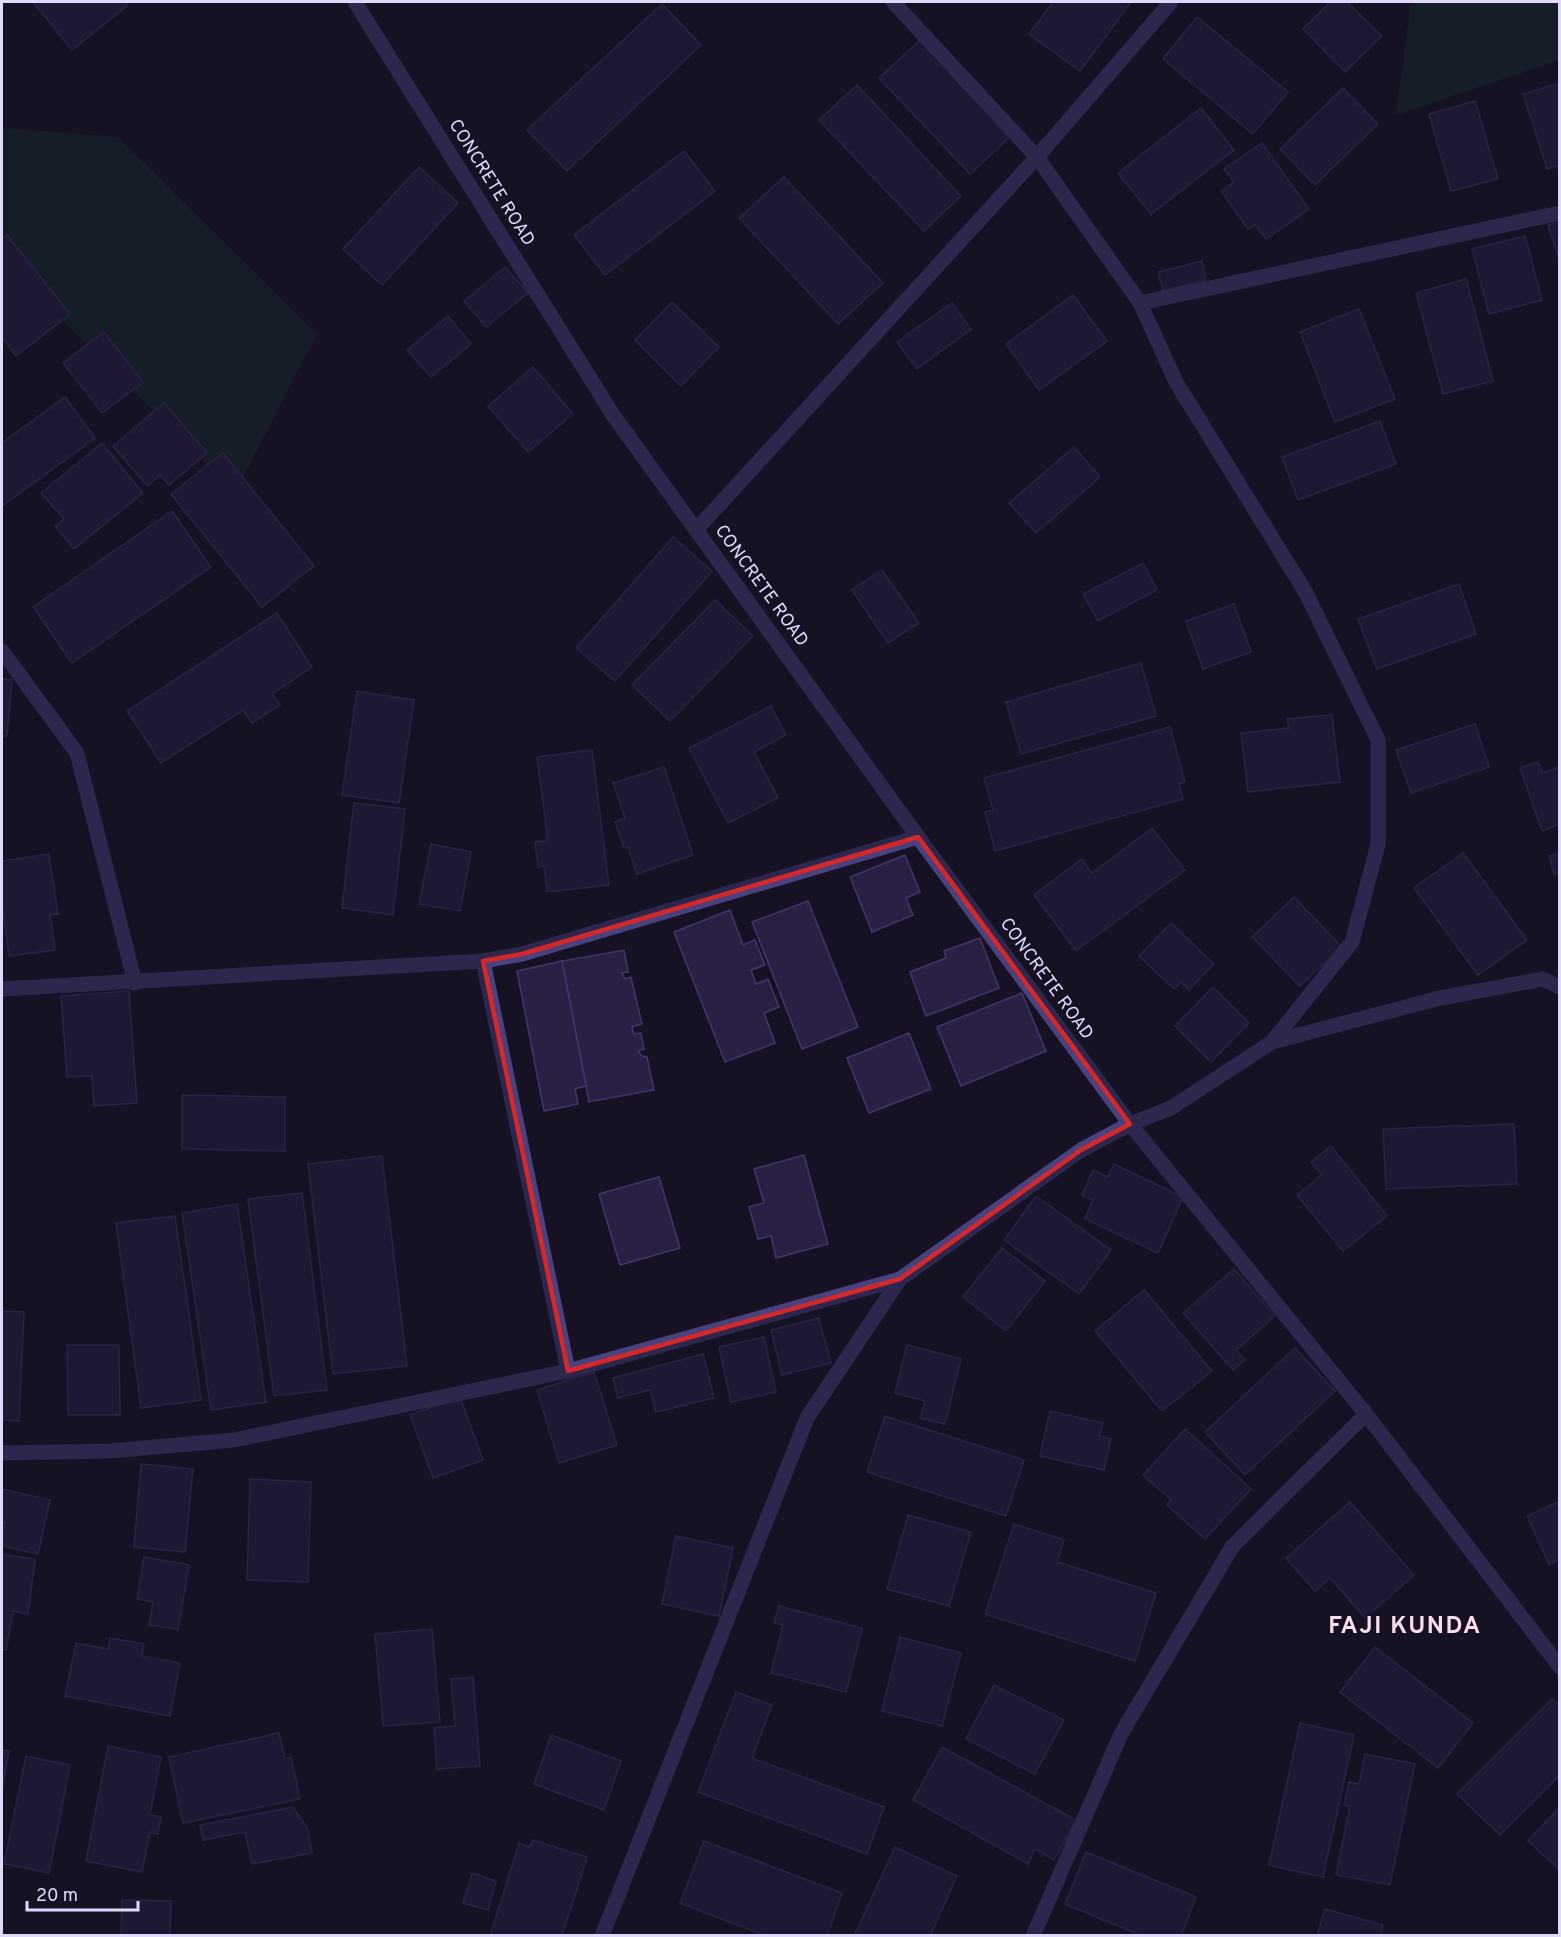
<svg xmlns="http://www.w3.org/2000/svg" width="1561" height="1937" viewBox="0 0 1561 1937" font-family="Overpass,sans-serif">
  <rect width="100%" height="100%" fill="#161224"/>
  <g fill="#152c2d">
    <path d="M 1411,2 L 1559,2 L 1559,60 L 1396,115 Z"/>
    <path d="M 2,128 L 118,137 L 317,334 L 235,493 L 2,259 Z"/>
  </g>
  <g fill="#2a2043" stroke="#44346c" stroke-width="1.5">
    <path d="M 33,2 L 126,2 L 128,5 L 72,50 Z"/>
    <path d="M 1053,2 L 1131,2 L 1080,71 L 1029,34 Z"/>
    <path d="M 1330,2 L 1347,2 L 1382,36 L 1345,72 L 1303,29 Z"/>
    <path d="M 662,4 L 701,45 L 567,171 L 527,130 Z"/>
    <path d="M 1197,17 L 1288,92 L 1253,134 L 1163,59 Z"/>
    <path d="M 921,39 L 1012,135 L 970,174 L 879,78 Z"/>
    <path d="M 1560,83 L 1560,165 L 1547,169 L 1523,94 Z"/>
    <path d="M 857,85 L 961,196 L 924,231 L 819,120 Z"/>
    <path d="M 1343,88 L 1378,124 L 1315,185 L 1280,149 Z"/>
    <path d="M 1475,101 L 1498,179 L 1451,191 L 1429,114 Z"/>
    <path d="M 1201,108 L 1234,150 L 1151,214 L 1118,173 Z"/>
    <path d="M 1262,143 L 1309,209 L 1266,239 L 1255,225 L 1248,229 L 1221,191 L 1234,182 L 1224,169 Z"/>
    <path d="M 684,151 L 715,191 L 605,275 L 574,235 Z"/>
    <path d="M 419,167 L 458,203 L 382,285 L 343,249 Z"/>
    <path d="M 784,177 L 883,283 L 838,324 L 739,218 Z"/>
    <path d="M 1560,222 L 1560,262 L 1548,225 Z"/>
    <path d="M 7,235 L 70,314 L 16,356 L 2,337 L 2,239 Z"/>
    <path d="M 1525,236 L 1542,300 L 1489,314 L 1472,249 Z"/>
    <path d="M 1202,261 L 1206,280 L 1163,291 L 1158,272 Z"/>
    <path d="M 505,267 L 528,293 L 486,327 L 464,301 Z"/>
    <path d="M 1466,279 L 1493,381 L 1443,394 L 1416,293 Z"/>
    <path d="M 1073,295 L 1107,341 L 1039,390 L 1006,344 Z"/>
    <path d="M 672,302 L 719,347 L 681,386 L 635,340 Z"/>
    <path d="M 952,303 L 971,329 L 917,369 L 897,342 Z"/>
    <path d="M 1359,309 L 1395,399 L 1335,422 L 1300,332 Z"/>
    <path d="M 448,316 L 471,344 L 431,377 L 407,350 Z"/>
    <path d="M 104,332 L 143,382 L 102,413 L 63,363 Z"/>
    <path d="M 533,367 L 573,414 L 528,452 L 488,406 Z"/>
    <path d="M 65,397 L 95,438 L 2,506 L 2,443 Z"/>
    <path d="M 164,403 L 207,453 L 169,485 L 160,475 L 147,486 L 113,446 Z"/>
    <path d="M 1380,421 L 1396,464 L 1298,500 L 1282,457 Z"/>
    <path d="M 102,443 L 143,493 L 74,549 L 55,526 L 64,519 L 41,493 Z"/>
    <path d="M 1074,447 L 1100,477 L 1036,533 L 1009,503 Z"/>
    <path d="M 223,453 L 314,566 L 262,607 L 171,494 Z"/>
    <path d="M 172,511 L 211,567 L 72,663 L 33,607 Z"/>
    <path d="M 673,537 L 712,571 L 615,681 L 576,648 Z"/>
    <path d="M 1143,563 L 1157,590 L 1098,621 L 1083,594 Z"/>
    <path d="M 882,570 L 919,623 L 888,643 L 852,590 Z"/>
    <path d="M 1459,584 L 1476,634 L 1377,669 L 1358,619 Z"/>
    <path d="M 715,600 L 753,636 L 670,721 L 632,685 Z"/>
    <path d="M 1234,604 L 1251,652 L 1203,669 L 1186,621 Z"/>
    <path d="M 277,613 L 312,667 L 272,694 L 280,705 L 252,723 L 243,710 L 161,763 L 127,711 Z"/>
    <path d="M 1141,663 L 1156,716 L 1021,754 L 1006,702 Z"/>
    <path d="M 2,679 L 12,680 L 7,736 L 2,736 Z"/>
    <path d="M 357,691 L 414,700 L 399,803 L 342,795 Z"/>
    <path d="M 771,706 L 786,735 L 754,752 L 778,798 L 728,823 L 689,748 Z"/>
    <path d="M 1332,715 L 1340,782 L 1248,792 L 1241,733 L 1289,728 L 1287,719 Z"/>
    <path d="M 1475,724 L 1489,767 L 1411,793 L 1396,750 Z"/>
    <path d="M 1170,727 L 1185,782 L 1179,784 L 1183,799 L 995,851 L 985,812 L 993,810 L 984,778 Z"/>
    <path d="M 592,750 L 609,885 L 547,892 L 544,866 L 538,867 L 535,842 L 548,840 L 537,757 Z"/>
    <path d="M 1538,762 L 1543,773 L 1560,767 L 1560,824 L 1542,831 L 1520,768 Z"/>
    <path d="M 664,767 L 693,855 L 637,874 L 628,847 L 624,848 L 615,822 L 625,818 L 613,783 Z"/>
    <path d="M 354,803 L 405,809 L 393,915 L 342,908 Z"/>
    <path d="M 1152,828 L 1185,870 L 1076,951 L 1034,895 L 1082,859 L 1092,873 Z"/>
    <path d="M 431,844 L 471,852 L 460,911 L 419,904 Z"/>
    <path d="M 1463,853 L 1527,940 L 1478,975 L 1414,888 Z"/>
    <path d="M 1560,853 L 1560,872 L 1554,874 L 1549,856 Z"/>
    <path d="M 49,854 L 58,914 L 50,915 L 55,950 L 9,956 L 2,904 L 2,861 Z"/>
    <path d="M 905,855 L 920,892 L 906,898 L 913,915 L 872,932 L 850,877 Z"/>
    <path d="M 1294,897 L 1342,947 L 1300,986 L 1252,937 Z"/>
    <path d="M 808,901 L 858,1027 L 802,1049 L 752,922 Z"/>
    <path d="M 730,910 L 743,945 L 755,940 L 765,965 L 751,970 L 756,984 L 768,979 L 779,1007 L 764,1013 L 775,1043 L 725,1062 L 674,932 Z"/>
    <path d="M 1171,923 L 1214,964 L 1189,990 L 1181,982 L 1174,989 L 1139,956 Z"/>
    <path d="M 980,938 L 999,988 L 926,1016 L 910,972 L 946,958 L 944,951 Z"/>
    <path d="M 624,950 L 628,972 L 622,973 L 625,979 L 631,977 L 642,1024 L 632,1027 L 634,1034 L 641,1033 L 644,1049 L 638,1051 L 642,1056 L 647,1057 L 654,1090 L 589,1102 L 562,961 Z"/>
    <path d="M 562,961 L 586,1086 L 575,1089 L 578,1104 L 544,1111 L 517,971 Z"/>
    <path d="M 1213,987 L 1249,1023 L 1211,1062 L 1175,1026 Z"/>
    <path d="M 129,991 L 137,1103 L 94,1106 L 92,1076 L 67,1077 L 61,996 Z"/>
    <path d="M 1022,993 L 1046,1051 L 961,1086 L 937,1027 Z"/>
    <path d="M 909,1033 L 931,1089 L 869,1113 L 847,1058 Z"/>
    <path d="M 182,1095 L 285,1097 L 285,1151 L 182,1149 Z"/>
    <path d="M 1514,1124 L 1517,1184 L 1386,1189 L 1383,1129 Z"/>
    <path d="M 1331,1146 L 1387,1216 L 1343,1251 L 1297,1195 L 1322,1175 L 1311,1162 Z"/>
    <path d="M 804,1155 L 828,1244 L 776,1258 L 771,1236 L 758,1239 L 749,1207 L 764,1203 L 754,1169 Z"/>
    <path d="M 382,1156 L 407,1366 L 333,1374 L 308,1164 Z"/>
    <path d="M 1114,1164 L 1183,1197 L 1158,1253 L 1085,1219 L 1093,1200 L 1082,1195 L 1093,1170 L 1108,1177 Z"/>
    <path d="M 659,1177 L 680,1248 L 620,1265 L 599,1194 Z"/>
    <path d="M 302,1193 L 327,1390 L 274,1396 L 248,1199 Z"/>
    <path d="M 1036,1196 L 1111,1250 L 1079,1294 L 1004,1240 Z"/>
    <path d="M 237,1204 L 266,1402 L 211,1410 L 182,1213 Z"/>
    <path d="M 175,1216 L 201,1400 L 141,1408 L 116,1223 Z"/>
    <path d="M 1002,1248 L 1045,1281 L 1006,1331 L 963,1297 Z"/>
    <path d="M 1234,1269 L 1275,1316 L 1236,1350 L 1245,1360 L 1233,1370 L 1183,1313 Z"/>
    <path d="M 1144,1290 L 1212,1371 L 1162,1411 L 1095,1331 Z"/>
    <path d="M 2,1311 L 24,1312 L 19,1421 L 2,1420 Z"/>
    <path d="M 819,1318 L 831,1363 L 782,1375 L 771,1330 Z"/>
    <path d="M 764,1337 L 776,1392 L 731,1402 L 719,1347 Z"/>
    <path d="M 67,1345 L 119,1345 L 120,1415 L 68,1415 Z"/>
    <path d="M 907,1345 L 961,1359 L 945,1424 L 920,1418 L 925,1401 L 895,1393 Z"/>
    <path d="M 1295,1348 L 1335,1391 L 1245,1475 L 1205,1432 Z"/>
    <path d="M 703,1354 L 714,1398 L 656,1412 L 650,1390 L 618,1398 L 613,1378 Z"/>
    <path d="M 594,1372 L 617,1445 L 559,1463 L 537,1390 Z"/>
    <path d="M 460,1397 L 483,1460 L 433,1478 L 410,1415 Z"/>
    <path d="M 1050,1411 L 1103,1423 L 1099,1436 L 1111,1439 L 1104,1470 L 1040,1456 Z"/>
    <path d="M 885,1416 L 1024,1460 L 1006,1516 L 867,1472 Z"/>
    <path d="M 1185,1429 L 1251,1489 L 1205,1539 L 1167,1505 L 1171,1500 L 1143,1475 Z"/>
    <path d="M 141,1464 L 193,1469 L 185,1552 L 134,1547 Z"/>
    <path d="M 250,1479 L 311,1482 L 308,1582 L 247,1580 Z"/>
    <path d="M 2,1489 L 50,1500 L 38,1554 L 2,1546 L 5,1522 L 2,1522 Z"/>
    <path d="M 1560,1501 L 1560,1559 L 1549,1564 L 1527,1516 Z"/>
    <path d="M 1350,1502 L 1414,1575 L 1365,1618 L 1330,1578 L 1315,1591 L 1286,1558 Z"/>
    <path d="M 908,1515 L 971,1532 L 949,1606 L 887,1589 Z"/>
    <path d="M 1014,1524 L 1064,1540 L 1057,1562 L 1156,1593 L 1135,1661 L 985,1614 Z"/>
    <path d="M 676,1536 L 733,1548 L 719,1616 L 662,1604 Z"/>
    <path d="M 2,1554 L 35,1559 L 28,1614 L 13,1611 L 6,1650 L 2,1649 Z"/>
    <path d="M 144,1557 L 189,1565 L 178,1630 L 149,1625 L 153,1602 L 137,1599 Z"/>
    <path d="M 779,1606 L 862,1628 L 846,1692 L 771,1673 L 783,1625 L 774,1623 Z"/>
    <path d="M 432,1629 L 440,1722 L 383,1726 L 375,1634 Z"/>
    <path d="M 900,1637 L 961,1653 L 942,1726 L 882,1711 Z"/>
    <path d="M 110,1638 L 144,1644 L 142,1656 L 180,1663 L 170,1716 L 65,1696 L 76,1643 L 108,1649 Z"/>
    <path d="M 1375,1647 L 1473,1723 L 1438,1768 L 1340,1692 Z"/>
    <path d="M 473,1677 L 480,1766 L 437,1769 L 434,1728 L 455,1726 L 451,1679 Z"/>
    <path d="M 994,1685 L 1064,1720 L 1035,1774 L 966,1739 Z"/>
    <path d="M 736,1692 L 772,1705 L 752,1758 L 884,1807 L 867,1854 L 698,1792 Z"/>
    <path d="M 1552,1699 L 1560,1706 L 1560,1775 L 1500,1835 L 1457,1794 Z"/>
    <path d="M 1300,1723 L 1354,1735 L 1323,1877 L 1269,1865 Z"/>
    <path d="M 279,1733 L 285,1758 L 291,1757 L 300,1799 L 183,1823 L 169,1757 Z"/>
    <path d="M 551,1735 L 621,1761 L 604,1810 L 534,1784 Z"/>
    <path d="M 108,1746 L 161,1757 L 150,1815 L 161,1817 L 158,1834 L 150,1832 L 142,1872 L 86,1861 Z"/>
    <path d="M 942,1747 L 1076,1820 L 1054,1860 L 1035,1849 L 1028,1864 L 913,1800 Z"/>
    <path d="M 2,1750 L 9,1751 L 2,1790 Z"/>
    <path d="M 1365,1754 L 1415,1764 L 1390,1885 L 1336,1875 L 1350,1806 L 1344,1805 L 1349,1782 L 1359,1784 Z"/>
    <path d="M 26,1756 L 70,1765 L 49,1873 L 4,1864 Z"/>
    <path d="M 293,1807 L 308,1829 L 312,1853 L 252,1864 L 245,1832 L 203,1840 L 200,1825 Z"/>
    <path d="M 1560,1807 L 1560,1870 L 1528,1841 Z"/>
    <path d="M 533,1840 L 587,1857 L 562,1936 L 490,1936 L 519,1843 L 530,1847 Z"/>
    <path d="M 704,1841 L 842,1893 L 827,1936 L 766,1936 L 680,1903 Z"/>
    <path d="M 895,1847 L 957,1876 L 930,1936 L 854,1936 Z"/>
    <path d="M 1086,1852 L 1196,1897 L 1181,1936 L 1142,1936 L 1065,1904 Z"/>
    <path d="M 472,1873 L 496,1881 L 488,1910 L 463,1903 Z"/>
    <path d="M 122,1900 L 171,1901 L 170,1936 L 121,1936 Z"/>
    <path d="M 1325,1909 L 1383,1925 L 1380,1936 L 1317,1936 Z"/>
  </g>
  <g fill="none" stroke-linecap="round" stroke-linejoin="round">
    <g stroke="#49427e" stroke-width="15">
      <path d="M 893,2 L 1037,157 L 1140,303 L 1176,382 L 1306,593 L 1378,740 L 1378,844 L 1352,942 L 1272,1042"/>
      <path d="M 1140,303 L 1560,213"/>
      <path d="M 696,530 L 1037,157 L 1171,2"/>
      <path d="M 2,651 L 77,753 L 135,983"/>
      <path d="M 483,961 L 568,1371"/>
      <path d="M 2,989 L 483,961 L 522,954 L 918,837"/>
      <path d="M 1130,1124 L 1171,1108 L 1272,1042 L 1440,998 L 1543,979 L 1560,987"/>
      <path d="M 602,1936 L 807,1418 L 900,1279"/>
      <path d="M 1033,1936 L 1121,1734 L 1232,1547 L 1366,1414"/>
    </g>
    <g stroke="#49427e" stroke-width="15">
      <path d="M 355,2 L 613,415 L 918,837 L 1130,1124 L 1366,1414 L 1560,1667"/>
      <path d="M 2,1453 L 110,1451 L 234,1440 L 568,1371 L 900,1279 L 1081,1150 L 1130,1124"/>
    </g>
  </g>
  <path d="M0 0H1561V1937H0ZM 918,837 L 1130,1124 L 1081,1150 L 900,1279 L 568,1371 L 483,961 L 522,954 Z" fill="#161224" fill-opacity=".55" fill-rule="evenodd"/>
  <path fill="none" stroke="#d62828" stroke-width="4.5" stroke-linejoin="round" d="M 918,837 L 1130,1124 L 1081,1150 L 900,1279 L 568,1371 L 483,961 L 522,954 Z"/>
  <g text-anchor="middle" dominant-baseline="central" stroke-width="4.5" stroke-linejoin="round" paint-order="stroke">
    <g font-size="18" fill="#e0d9fb" stroke="#161224">
      <text transform="translate(491 183) rotate(58)">CONCRETE ROAD</text>
      <text transform="translate(761 586) rotate(54)">CONCRETE ROAD</text>
      <text transform="translate(1046 979) rotate(54)">CONCRETE ROAD</text>
    </g>
    <g font-size="24" font-weight="bold" letter-spacing="1.5" fill="#fbdbec" stroke="#161224">
      <text x="1405" y="1627">FAJI KUNDA</text>
    </g>
  </g>
  <rect width="1561" height="1937" fill="none" stroke="#e0d9fb" stroke-width="6"/>
  <path d="M27 1901v9h111v-9" fill="none" stroke="#e0d9fb" stroke-width="3"/>
  <text x="36" y="1901" font-size="18" fill="#e0d9fb" stroke="#161224" stroke-width="4.5" paint-order="stroke">20 m</text>
</svg>
